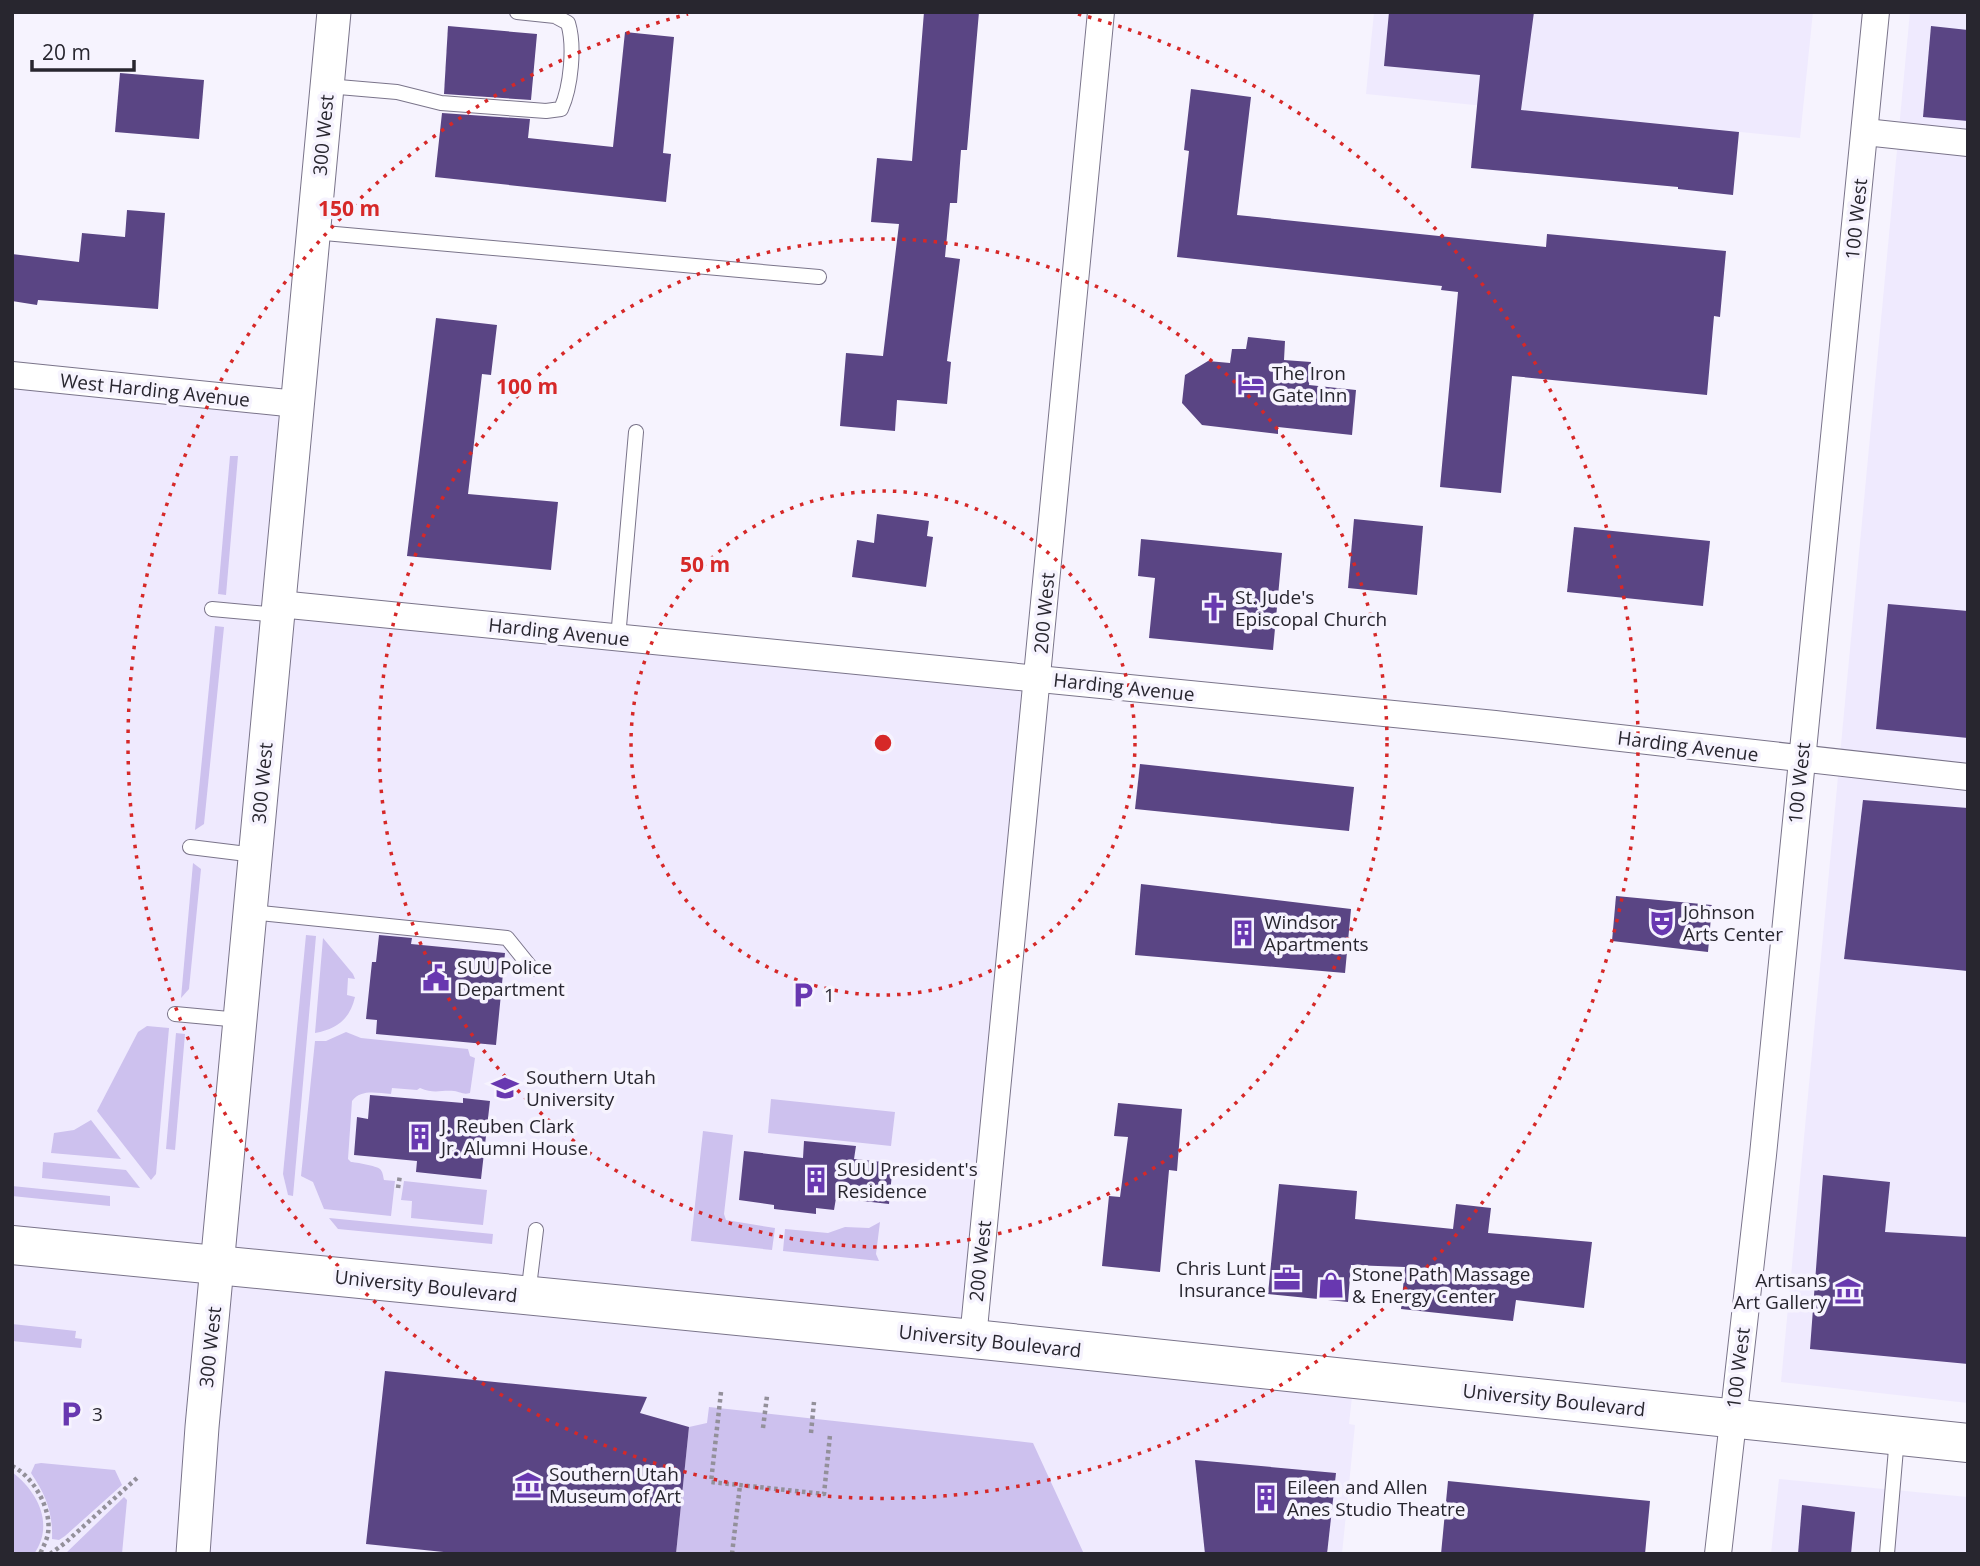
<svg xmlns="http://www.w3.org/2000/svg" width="1980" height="1566" viewBox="0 0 1980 1566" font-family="'Open Sans',sans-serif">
  <rect width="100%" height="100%" fill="#f6f3fe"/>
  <g fill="#efeafe">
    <path d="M 1374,12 L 1813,12 L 1800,138 L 1366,94 Z"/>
    <path d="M 1910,12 L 1968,12 L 1968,1403 L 1781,1382 Z"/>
    <path d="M 12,375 L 297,404 L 279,603 L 1037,679 L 973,1338 L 1354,1379 L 1349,1424 L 1355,1425 L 1342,1554 L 12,1554 Z"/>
    <path d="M 1779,1479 L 1968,1497 L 1968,1554 L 1771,1554 Z"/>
  </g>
  <g fill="#cdc1ee">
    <path d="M 230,456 L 238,456 L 226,595 L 218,594 Z"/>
    <path d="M 215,626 L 224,627 L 204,824 L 195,830 Z"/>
    <path d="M 193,863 L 201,869 L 189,989 L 181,998 Z"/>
    <path d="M 306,935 L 316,936 L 293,1196 L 288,1195 L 283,1174 Z"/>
    <path d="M 323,938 L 353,974 L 355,979 L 348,978 L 347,995 L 355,997 C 350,1019 337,1029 315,1033 Z"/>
    <path d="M 147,1026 L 169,1028 L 156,1174 L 151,1180 L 97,1111 L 138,1032 Z"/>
    <path d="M 346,1032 L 361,1038 L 468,1049 L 470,1056 L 475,1058 L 470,1093 C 463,1095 461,1092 454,1091 C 440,1090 434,1094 420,1088 L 417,1090 L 392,1088 L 391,1094 C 376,1093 361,1089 352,1101 L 348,1159 L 351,1162 C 355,1162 377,1166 380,1169 C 383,1172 383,1176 384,1180 L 395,1181 L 391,1216 L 324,1209 L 313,1182 L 301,1176 L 315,1041 L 326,1041 Z"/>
    <path d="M 176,1033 L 185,1034 L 175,1150 L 166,1149 Z"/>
    <path d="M 771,1099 L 895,1112 L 891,1146 L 768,1133 Z"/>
    <path d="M 91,1120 L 121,1159 L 51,1153 L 54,1133 L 74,1130 Z"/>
    <path d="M 703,1131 L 733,1135 L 724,1214 L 726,1220 L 775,1228 L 772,1250 L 691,1241 Z"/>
    <path d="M 43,1162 L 126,1170 L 140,1188 L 42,1178 Z"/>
    <path d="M 404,1181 L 487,1190 L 483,1225 L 411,1218 L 412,1201 L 401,1200 Z"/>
    <path d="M 12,1186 L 110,1196 L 110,1206 L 12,1196 Z"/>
    <path d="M 329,1218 L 493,1234 L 492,1244 L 338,1229 Z"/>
    <path d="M 880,1222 L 876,1254 L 879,1261 L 783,1251 L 785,1229 L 828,1233 L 845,1227 L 869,1228 Z"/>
    <path d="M 12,1324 L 76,1331 L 75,1338 L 82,1339 L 81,1348 L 12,1341 Z"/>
    <path d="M 709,1407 L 1033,1443 L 1084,1554 L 676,1554 L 689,1427 L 707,1423 Z"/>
    <path d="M 41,1463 L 115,1470 L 122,1485 L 65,1536 L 59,1540 L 52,1539 C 53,1513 46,1495 31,1473 L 35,1464 Z"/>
    <path d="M 12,1472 C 37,1491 55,1524 34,1554 L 12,1554 Z"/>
    <path d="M 124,1497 L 127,1500 L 122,1554 L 65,1554 Z"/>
  </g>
  <g fill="#5a4584">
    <path d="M 924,12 L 979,12 L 967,150 L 961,150 L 957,203 L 950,203 L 945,257 L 960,259 L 947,361 L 951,362 L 947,404 L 897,400 L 895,431 L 840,426 L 846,353 L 883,356 L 899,224 L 871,222 L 877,158 L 912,161 Z"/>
    <path d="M 1389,12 L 1534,12 L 1521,110 L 1739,132 L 1733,195 L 1678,189 L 1678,187 L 1471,168 L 1480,75 L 1384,66 Z"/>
    <path d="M 448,26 L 537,34 L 531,100 L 444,94 Z"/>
    <path d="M 1931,26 L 1968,30 L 1968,121 L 1923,117 Z"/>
    <path d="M 625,32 L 674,37 L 663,153 L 671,154 L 666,202 L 435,177 L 442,113 L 530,119 L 528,138 L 613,147 Z"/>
    <path d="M 120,73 L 204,80 L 199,139 L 115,132 Z"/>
    <path d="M 1191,89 L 1251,97 L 1237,215 L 1546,247 L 1547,234 L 1726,251 L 1720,317 L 1714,316 L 1707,395 L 1512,376 L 1501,493 L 1440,487 L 1458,292 L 1441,290 L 1442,286 L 1177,257 L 1189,151 L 1184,150 Z"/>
    <path d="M 127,210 L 165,213 L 158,309 L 38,300 L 37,305 L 12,301 L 12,254 L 79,262 L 82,233 L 125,237 Z"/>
    <path d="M 436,318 L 497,325 L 491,375 L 482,374 L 468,494 L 558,502 L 551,570 L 407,556 Z"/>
    <path d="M 1248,337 L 1285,341 L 1284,360 L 1311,362 L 1309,385 L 1356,390 L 1352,435 L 1278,427 L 1278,434 L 1202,425 L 1182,403 L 1185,375 L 1208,361 L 1230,363 L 1232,349 L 1246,349 Z"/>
    <path d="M 877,514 L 929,521 L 927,536 L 933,537 L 926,587 L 852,577 L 857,540 L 874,543 Z"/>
    <path d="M 1354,519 L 1423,526 L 1417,595 L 1348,588 Z"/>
    <path d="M 1574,527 L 1710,541 L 1703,606 L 1567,592 Z"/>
    <path d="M 1141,539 L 1282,553 L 1273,650 L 1149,638 L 1155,578 L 1138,576 Z"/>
    <path d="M 1888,604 L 1968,611 L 1968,738 L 1876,729 Z"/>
    <path d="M 1140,764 L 1354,787 L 1349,831 L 1135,809 Z"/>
    <path d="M 1863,800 L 1968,808 L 1968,971 L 1844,959 Z"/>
    <path d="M 1141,884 L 1351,909 L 1345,973 L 1135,955 Z"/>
    <path d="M 1616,896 L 1712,905 L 1708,952 L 1612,941 Z"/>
    <path d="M 379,935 L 412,938 L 411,944 L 505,953 L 496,1045 L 376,1034 L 377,1020 L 366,1019 L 372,962 L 376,962 Z"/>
    <path d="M 370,1095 L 463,1103 L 463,1098 L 490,1101 L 481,1179 L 416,1172 L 417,1161 L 354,1155 L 357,1117 L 368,1119 Z"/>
    <path d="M 1118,1103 L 1182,1109 L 1177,1171 L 1169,1170 L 1160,1272 L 1102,1266 L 1109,1196 L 1120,1197 L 1128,1137 L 1114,1136 Z"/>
    <path d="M 804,1141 L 856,1146 L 854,1159 L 893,1163 L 889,1204 L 836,1198 L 834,1210 L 816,1208 L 816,1214 L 774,1209 L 774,1205 L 739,1200 L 744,1151 L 803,1158 Z"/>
    <path d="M 1823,1175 L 1890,1182 L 1885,1232 L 1968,1237 L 1968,1364 L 1810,1349 Z"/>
    <path d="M 1279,1184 L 1357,1191 L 1355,1219 L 1453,1229 L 1456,1204 L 1491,1208 L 1488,1233 L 1592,1242 L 1584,1308 L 1516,1300 L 1513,1321 L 1401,1309 L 1405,1267 L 1351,1265 L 1348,1302 L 1268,1294 Z"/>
    <path d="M 385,1371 L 647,1397 L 640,1413 L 689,1427 L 676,1554 L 463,1554 L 366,1544 Z"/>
    <path d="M 1195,1460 L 1336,1473 L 1327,1554 L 1205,1554 Z"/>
    <path d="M 1448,1481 L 1650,1501 L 1645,1554 L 1441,1554 Z"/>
    <path d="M 1802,1505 L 1855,1512 L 1851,1554 L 1798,1554 Z"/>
  </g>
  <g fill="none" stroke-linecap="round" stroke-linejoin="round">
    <g stroke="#7a748a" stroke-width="16">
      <g id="service">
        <path d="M 327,86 L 397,92 L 441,103 L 546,111 L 561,109 C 571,87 575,46 568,23 L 555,16 L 517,12"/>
        <path d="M 313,232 L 819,277"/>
        <path d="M 212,609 L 278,615"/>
        <path d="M 618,638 L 636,432"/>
        <path d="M 190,847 L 255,855"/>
        <path d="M 250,912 L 507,938 L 532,969"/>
        <path d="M 175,1014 L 240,1020"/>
        <path d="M 528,1295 L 536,1230"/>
        <path d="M 1887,1554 L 1897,1437"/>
      </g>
    </g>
    <g stroke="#7a748a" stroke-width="28">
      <g id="minor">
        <path d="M 1865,132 L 1968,143"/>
        <path d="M 12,375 L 297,404"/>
        <path d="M 279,604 L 1495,724 L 1968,777"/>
        <path d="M 973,1339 L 1101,12"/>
        <path d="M 1718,1554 L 1763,1155 L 1876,12"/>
      </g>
    </g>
    <g stroke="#7a748a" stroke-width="35">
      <path id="tertiary" d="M 193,1554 L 202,1427 L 334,12"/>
    </g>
    <g stroke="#7a748a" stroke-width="40">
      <path id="secondary" d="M 12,1245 L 973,1339 L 1968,1443"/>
    </g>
    <g stroke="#93909a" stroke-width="4.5" stroke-dasharray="3.5 3.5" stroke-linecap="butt">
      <path d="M 398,1188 L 400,1175"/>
      <path d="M 721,1392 L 711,1482 L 824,1494 L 830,1435"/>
      <path d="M 763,1428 L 767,1396"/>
      <path d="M 811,1433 L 814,1402"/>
      <path d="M 12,1466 C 33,1476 52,1509 48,1533 C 47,1540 43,1547 40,1554"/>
      <path d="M 50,1554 L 65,1543 L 137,1478"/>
      <path d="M 732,1554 L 740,1485"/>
    </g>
    <use href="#service" stroke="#fff" stroke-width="14"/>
    <use href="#minor" stroke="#fff" stroke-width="26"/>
    <use href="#tertiary" stroke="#fff" stroke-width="33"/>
    <use href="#secondary" stroke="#fff" stroke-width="38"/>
  </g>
  <g fill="none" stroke="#d62828" stroke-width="3.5" stroke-dasharray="3.5 7">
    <circle cx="883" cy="743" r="252"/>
    <circle cx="883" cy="743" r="504"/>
    <path d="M1078 14A755 755 0 1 1 688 14"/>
  </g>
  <defs>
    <g id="hotel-bare" transform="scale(2.1)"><path d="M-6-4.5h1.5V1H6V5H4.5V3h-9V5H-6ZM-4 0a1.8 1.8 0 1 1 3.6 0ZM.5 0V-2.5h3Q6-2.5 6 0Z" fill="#6838b0" stroke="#f6f3fe" stroke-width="2.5" paint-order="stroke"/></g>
    <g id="church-bare" transform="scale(2.1)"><path d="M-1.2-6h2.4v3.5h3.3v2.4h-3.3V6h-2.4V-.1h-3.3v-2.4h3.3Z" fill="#6838b0" stroke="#f6f3fe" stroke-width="2.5" paint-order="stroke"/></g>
    <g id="theatre-bare" transform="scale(2.1)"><path d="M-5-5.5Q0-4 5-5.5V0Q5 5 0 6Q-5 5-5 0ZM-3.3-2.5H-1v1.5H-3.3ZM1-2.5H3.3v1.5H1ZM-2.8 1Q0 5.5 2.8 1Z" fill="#6838b0" stroke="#f6f3fe" stroke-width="2.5" paint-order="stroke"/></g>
    <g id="building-bare" transform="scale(2.1)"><path d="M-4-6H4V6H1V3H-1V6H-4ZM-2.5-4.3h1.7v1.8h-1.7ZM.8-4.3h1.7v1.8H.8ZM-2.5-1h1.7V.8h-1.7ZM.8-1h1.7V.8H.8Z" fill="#6838b0" stroke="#f6f3fe" stroke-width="2.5" paint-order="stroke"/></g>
    <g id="civic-bare" transform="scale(2.1)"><path d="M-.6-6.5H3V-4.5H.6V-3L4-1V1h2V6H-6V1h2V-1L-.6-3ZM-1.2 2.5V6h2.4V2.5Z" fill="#6838b0" stroke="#f6f3fe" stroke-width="2.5" paint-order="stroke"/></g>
    <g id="parking-bare" transform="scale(2.1)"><path d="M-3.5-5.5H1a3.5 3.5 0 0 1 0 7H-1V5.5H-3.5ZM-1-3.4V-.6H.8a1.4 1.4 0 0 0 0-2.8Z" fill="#6838b0" stroke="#f6f3fe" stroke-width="2.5" paint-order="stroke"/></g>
    <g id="university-bare" transform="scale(2.1)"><path d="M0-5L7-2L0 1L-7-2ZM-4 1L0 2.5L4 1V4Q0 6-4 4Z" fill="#6838b0" stroke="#f6f3fe" stroke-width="2.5" paint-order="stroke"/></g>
    <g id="office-bare" transform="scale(2.1)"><path d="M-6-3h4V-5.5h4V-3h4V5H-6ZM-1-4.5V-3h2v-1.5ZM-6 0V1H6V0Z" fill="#6838b0" stroke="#f6f3fe" stroke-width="2.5" paint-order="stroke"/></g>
    <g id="shop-bare" transform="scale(2.1)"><path d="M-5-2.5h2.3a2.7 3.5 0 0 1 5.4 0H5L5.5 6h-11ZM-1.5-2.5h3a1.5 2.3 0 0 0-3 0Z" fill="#6838b0" stroke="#f6f3fe" stroke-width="2.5" paint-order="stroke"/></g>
    <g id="museum-bare" transform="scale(2.1)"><path d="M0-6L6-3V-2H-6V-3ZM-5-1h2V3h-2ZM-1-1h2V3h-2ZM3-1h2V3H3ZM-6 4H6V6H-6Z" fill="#6838b0" stroke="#f6f3fe" stroke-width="2.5" paint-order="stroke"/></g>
  </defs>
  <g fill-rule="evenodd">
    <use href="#hotel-bare" x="1251" y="384"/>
    <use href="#church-bare" x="1214" y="608"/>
    <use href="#theatre-bare" x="1662" y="923"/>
    <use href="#building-bare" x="1243" y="933"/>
    <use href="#civic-bare" x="436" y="978"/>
    <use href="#parking-bare" x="803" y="995"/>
    <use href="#university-bare" x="505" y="1088"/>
    <use href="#building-bare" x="420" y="1137"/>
    <use href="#building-bare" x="816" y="1180"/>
    <use href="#office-bare" x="1287" y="1279"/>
    <use href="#shop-bare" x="1331" y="1285"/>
    <use href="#museum-bare" x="1848" y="1291"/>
    <use href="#parking-bare" x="71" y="1414"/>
    <use href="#museum-bare" x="528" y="1485"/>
    <use href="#building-bare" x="1266" y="1498"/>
  </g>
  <g text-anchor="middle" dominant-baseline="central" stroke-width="7" stroke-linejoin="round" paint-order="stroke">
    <g font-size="19" fill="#28262f" stroke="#f6f3fe">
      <text transform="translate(323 135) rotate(-85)">300 West</text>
      <text transform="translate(1856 219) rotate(-84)">100 West</text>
      <text transform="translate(155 390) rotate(6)">West Harding Avenue</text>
      <text transform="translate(1044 613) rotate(-85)">200 West</text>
      <text transform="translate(559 632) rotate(6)">Harding Avenue</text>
      <text transform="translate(1124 687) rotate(6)">Harding Avenue</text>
      <text transform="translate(1688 746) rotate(7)">Harding Avenue</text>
      <text transform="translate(262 783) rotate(-85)">300 West</text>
      <text transform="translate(1799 783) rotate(-84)">100 West</text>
      <text transform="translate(980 1261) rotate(-84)">200 West</text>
      <text transform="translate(426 1286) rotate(6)">University Boulevard</text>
      <text transform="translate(990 1341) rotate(6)">University Boulevard</text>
      <text transform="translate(210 1347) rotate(-84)">300 West</text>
      <text transform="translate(1738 1368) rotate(-83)">100 West</text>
      <text transform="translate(1554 1400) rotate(6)">University Boulevard</text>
    </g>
    <g font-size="19" fill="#28262f" stroke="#f6f3fe" text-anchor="start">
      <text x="1272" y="373">The Iron<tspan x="1272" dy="22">Gate Inn</tspan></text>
      <text x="1235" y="597">St. Jude's<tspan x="1235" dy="22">Episcopal Church</tspan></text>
      <text x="1683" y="912">Johnson<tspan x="1683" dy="22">Arts Center</tspan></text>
      <text x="1264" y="922">Windsor<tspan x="1264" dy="22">Apartments</tspan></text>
      <text x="457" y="967">SUU Police<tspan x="457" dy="22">Department</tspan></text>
      <text x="824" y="995">1</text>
      <text x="526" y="1077">Southern Utah<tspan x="526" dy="22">University</tspan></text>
      <text x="441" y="1126">J. Reuben Clark<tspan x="441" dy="22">Jr. Alumni House</tspan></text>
      <text x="837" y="1169">SUU President's<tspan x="837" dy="22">Residence</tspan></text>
      <text x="1266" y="1268" text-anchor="end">Chris Lunt<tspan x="1266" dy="22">Insurance</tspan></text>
      <text x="1352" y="1274">Stone Path Massage<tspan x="1352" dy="22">&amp; Energy Center</tspan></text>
      <text x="1827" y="1280" text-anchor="end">Artisans<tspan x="1827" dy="22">Art Gallery</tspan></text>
      <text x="92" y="1414">3</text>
      <text x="549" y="1474">Southern Utah<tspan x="549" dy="22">Museum of Art</tspan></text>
      <text x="1287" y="1487">Eileen and Allen<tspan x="1287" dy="22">Anes Studio Theatre</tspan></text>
    </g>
  </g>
  <circle cx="883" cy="743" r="10" fill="#d62828" stroke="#f6f3fe" stroke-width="3.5"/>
  <g font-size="21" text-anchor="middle" font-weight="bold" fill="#d62828" stroke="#f6f3fe" stroke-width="7" stroke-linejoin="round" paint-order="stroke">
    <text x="349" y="216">150 m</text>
    <text x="527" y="394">100 m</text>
    <text x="705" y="572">50 m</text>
  </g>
  <rect width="1980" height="1566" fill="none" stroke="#28262f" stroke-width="28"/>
  <path d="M32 60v10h102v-10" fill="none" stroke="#28262f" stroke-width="3.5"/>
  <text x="42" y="60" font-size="21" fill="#28262f" stroke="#f6f3fe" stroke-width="5" paint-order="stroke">20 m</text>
</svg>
